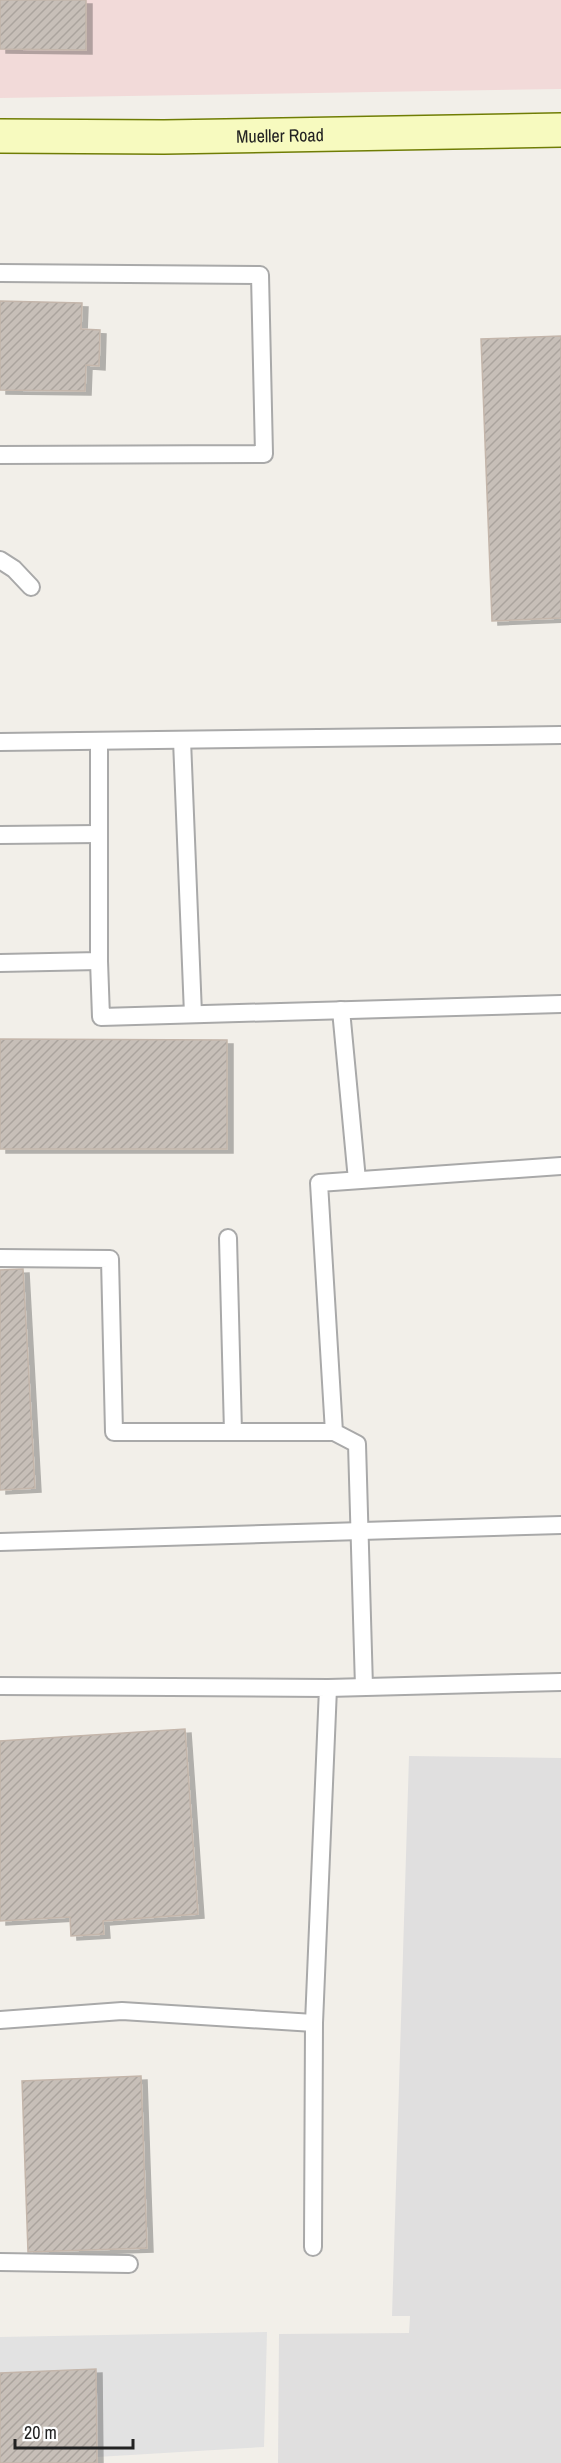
<svg xmlns="http://www.w3.org/2000/svg" width="561" height="2463" viewBox="0 0 561 2463" font-family="'Archivo Narrow',sans-serif">
  <defs>
    <pattern id="building-hatch" width="6" height="6" patternUnits="userSpaceOnUse" patternTransform="scale(1.5)"><rect width="6" height="6" fill="#c7bfb8"/><path d="M-1 1l2-2M0 6l6-6M5 7l2-2" fill="none" stroke="#aba49e"/></pattern>
    <filter id="shadow"><feDropShadow dx="6" dy="4" stdDeviation="0" flood-color="#0004"/></filter>
  </defs>
  <rect width="100%" height="100%" fill="#f2efe9"/>
  <path fill="#e0dfdf" d="M 409,1756 L 561,1758 L 561,2463 L 278,2463 L 279,2334 L 409,2333 L 410,2316 L 392,2316 Z"/>
  <path fill="#f2dad9" d="M 0,0 L 561,0 L 561,89 L 0,98 Z"/>
  <path fill="#e2e2e2" d="M 267,2332 L 264,2447 L 97,2457 L 96,2370 L 0,2373 L 0,2337 Z"/>
  <g fill="url(#building-hatch)" stroke="#c4b6ab" stroke-width="1.5" filter="url(#shadow)">
    <path d="M 0,0 L 86,0 L 86,50 L 0,49 Z"/>
    <path d="M 0,301 L 82,303 L 81,329 L 100,330 L 99,366 L 86,365 L 85,391 L 0,390 Z"/>
    <path d="M 561,336 L 561,618 L 492,621 L 481,339 Z"/>
    <path d="M 0,1039 L 227,1040 L 227,1149 L 0,1149 Z"/>
    <path d="M 23,1269 L 35,1488 L 0,1490 L 0,1270 Z"/>
    <path d="M 185,1729 L 198,1914 L 103,1921 L 104,1934 L 71,1936 L 70,1917 L 0,1921 L 0,1741 Z"/>
    <path d="M 141,2076 L 147,2248 L 28,2252 L 22,2081 Z"/>
    <path d="M 96,2369 L 97,2463 L 0,2463 L 0,2373 Z"/>
  </g>
  <g fill="none" stroke-linecap="round" stroke-linejoin="round">
    <g stroke="#a9a9a9" stroke-width="20">
      <g id="lane">
        <path d="M 0,273 L 260,275 L 264,454 L 0,455"/>
        <path d="M 0,560 L 14,569 L 31,587"/>
        <path d="M 182,740 L 193,1014"/>
        <path d="M 0,742 L 561,735"/>
        <path d="M 0,835 L 99,834"/>
        <path d="M 99,961 L 101,1017 L 561,1004"/>
        <path d="M 0,963 L 99,961 L 99,742"/>
        <path d="M 341,1010 L 357,1180"/>
        <path d="M 228,1238 L 233,1432"/>
        <path d="M 0,1258 L 110,1259 L 114,1432 L 334,1432"/>
        <path d="M 0,1542 L 561,1525"/>
        <path d="M 0,1686 L 328,1688 L 314,2023 L 313,2247"/>
        <path d="M 364,1687 L 357,1444 L 334,1432 L 319,1183 L 561,1166"/>
        <path d="M 328,1688 L 561,1682"/>
        <path d="M 0,2020 L 122,2011 L 314,2023"/>
        <path d="M 0,2262 L 129,2264"/>
      </g>
    </g>
    <g stroke="#707d05" stroke-width="36">
      <g id="secondary">
        <path id="s1" d="M 0,136 L 164,137 L 561,130"/>
      </g>
    </g>
    <use href="#lane" stroke="#fff" stroke-width="16"/>
    <use href="#secondary" stroke="#f7fabf" stroke-width="33"/>
  </g>
  <g text-anchor="middle" dominant-baseline="central" stroke-width="5" stroke-linejoin="round" paint-order="stroke">
    <g font-size="18" fill="#222" stroke="#fff">
      <text stroke="none"><textPath href="#s1" startOffset="280">Mueller Road</textPath></text>
    </g>
  </g>
  <path d="M15 2439v9h118v-9" fill="none" stroke="#222222" stroke-width="3"/>
  <text x="24" y="2439" font-size="18" fill="#222222" stroke="#ffffff" stroke-width="4.5" paint-order="stroke">20 m</text>
</svg>
